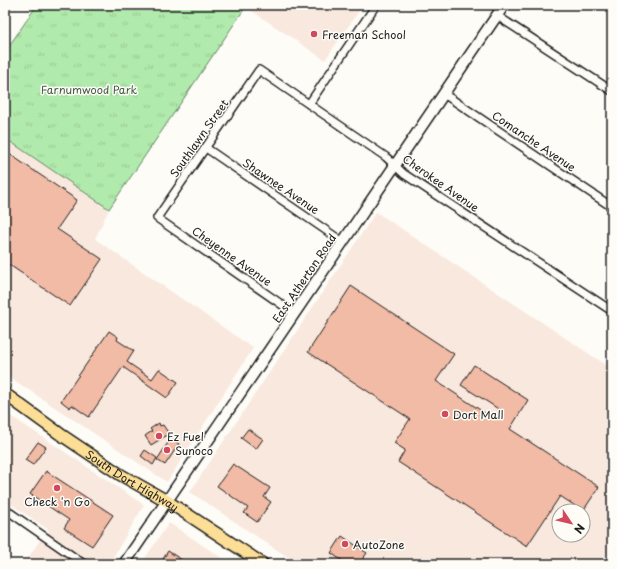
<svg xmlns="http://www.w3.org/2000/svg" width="617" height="569" viewBox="0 0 617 569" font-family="'Playpen Sans',sans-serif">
  <defs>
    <pattern id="park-tufts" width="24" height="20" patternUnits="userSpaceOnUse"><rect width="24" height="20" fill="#b1eaad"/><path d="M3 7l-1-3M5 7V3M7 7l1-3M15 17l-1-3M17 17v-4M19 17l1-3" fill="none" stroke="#98c894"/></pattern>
  </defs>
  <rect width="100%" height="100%" fill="#fdfcf7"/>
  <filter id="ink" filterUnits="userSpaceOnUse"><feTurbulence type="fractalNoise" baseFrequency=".025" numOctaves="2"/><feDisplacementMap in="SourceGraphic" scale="8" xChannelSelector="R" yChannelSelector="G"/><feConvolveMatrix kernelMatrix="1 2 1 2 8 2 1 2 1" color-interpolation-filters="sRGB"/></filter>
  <g filter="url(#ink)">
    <g fill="#f9e8de" fill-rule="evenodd">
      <path d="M 248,5 L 363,5 L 325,60 L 246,7 Z"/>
      <path d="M 5,138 L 109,209 L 95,239 L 253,348 L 167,482 L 5,374 Z"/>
      <path d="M 376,212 L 612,369 L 612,547 L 601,564 L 298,564 L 190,492 ZM 559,511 L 583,511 L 583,535 L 559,535 Z"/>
      <path d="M 5,412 L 144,505 L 109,564 L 24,564 L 40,540 L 49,530 L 5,500 Z"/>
      <path d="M 169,523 L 231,564 L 141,564 Z"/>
    </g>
    <path fill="url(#park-tufts)" stroke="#668364" d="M 37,5 L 247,5 L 109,209 L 5,138 L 5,52 Z"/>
    <g fill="#f1bba5" stroke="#1c1c1c">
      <path d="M 5,151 L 77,200 L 57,229 L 102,259 L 70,306 L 5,262 Z"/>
      <path d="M 351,286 L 454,354 L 436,381 L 494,419 L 500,410 L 461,385 L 474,365 L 528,400 L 510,429 L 599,487 L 583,511 L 560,496 L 527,546 L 398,462 L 405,450 L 394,443 L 410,419 L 308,352 Z"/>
      <path d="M 109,331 L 118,337 L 117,340 L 134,351 L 127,362 L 152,379 L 159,369 L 178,382 L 167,398 L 123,367 L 89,417 L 72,405 L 70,408 L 61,401 Z"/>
      <path d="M 159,423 L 160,426 L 163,425 L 169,434 L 151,445 L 145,436 L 152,431 L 150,429 Z"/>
      <path d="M 248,429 L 263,439 L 256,449 L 241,438 Z"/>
      <path d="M 171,438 L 179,444 L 165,465 L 157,460 Z"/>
      <path d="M 38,442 L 46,447 L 33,465 L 25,460 Z"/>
      <path d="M 145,450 L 157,458 L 153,465 L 141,456 Z"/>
      <path d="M 233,464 L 270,488 L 264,497 L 271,502 L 257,522 L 244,513 L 248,508 L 217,486 Z"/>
      <path d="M 46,471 L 113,515 L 92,546 L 64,528 L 69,520 L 30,494 Z"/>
      <path d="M 342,536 L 367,553 L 359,564 L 347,564 L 331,553 Z"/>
      <path d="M 168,551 L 188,564 L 160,564 Z"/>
    </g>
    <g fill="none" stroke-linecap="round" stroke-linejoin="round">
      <g stroke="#1c1c1c" stroke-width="10">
        <g id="street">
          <path d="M 496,15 L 612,91"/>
          <path d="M 444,94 L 612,207"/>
          <path d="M 309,104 L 376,5"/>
          <path d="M 206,148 L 343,242"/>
          <path d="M 294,313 L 157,218 L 259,70 L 386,157 L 404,174 L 612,311"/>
          <path d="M 5,509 L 84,564"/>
        </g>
      </g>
      <g stroke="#1c1c1c" stroke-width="13">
        <path id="secondary" d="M 124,564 L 504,5"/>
      </g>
      <g stroke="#1c1c1c" stroke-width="14">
        <g id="primary">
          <path id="s1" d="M 5,394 L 60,434 L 121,475 L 167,501 L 263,564"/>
        </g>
      </g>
      <use href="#street" stroke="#fdfcf7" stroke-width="7"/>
      <use href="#secondary" stroke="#fdfcf7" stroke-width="10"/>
      <use href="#primary" stroke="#fcde96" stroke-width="11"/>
    </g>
  </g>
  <g fill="#d1495b" stroke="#fdfcf7" stroke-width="1.5">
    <circle cx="314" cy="34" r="4"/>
    <circle cx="445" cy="414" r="4"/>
    <circle cx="159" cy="436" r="4"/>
    <circle cx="167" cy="450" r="4"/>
    <circle cx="57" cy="488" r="4"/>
    <circle cx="345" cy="544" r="4"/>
  </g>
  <g text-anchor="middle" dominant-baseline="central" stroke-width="3" stroke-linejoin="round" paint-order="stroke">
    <g font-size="11" fill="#1c1c1c" stroke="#fdfcf7" text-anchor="start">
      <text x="322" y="34">Freeman School</text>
      <text x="453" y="414">Dort Mall</text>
      <text x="167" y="436">Ez Fuel</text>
      <text x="175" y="450">Sunoco</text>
      <text x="57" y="501" text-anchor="middle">Check 'n Go</text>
      <text x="353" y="544">AutoZone</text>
    </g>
    <g font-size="11" fill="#495a48" stroke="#fdfcf7">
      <text x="89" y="89">Farnumwood Park</text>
    </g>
    <g font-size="11" fill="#1c1c1c" stroke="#fdfcf7">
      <text transform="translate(199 138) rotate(-55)">Southlawn Street</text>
      <text transform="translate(534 141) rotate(34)">Comanche Avenue</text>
      <text transform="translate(441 183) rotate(35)">Cherokee Avenue</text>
      <text transform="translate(281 186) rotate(34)">Shawnee Avenue</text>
      <text transform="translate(232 256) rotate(35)">Cheyenne Avenue</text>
      <text transform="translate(304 278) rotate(-56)">East Atherton Road</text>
      <text stroke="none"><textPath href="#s1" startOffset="154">South Dort Highway</textPath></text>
    </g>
  </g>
  <rect width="617" height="569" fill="none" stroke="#fdfcf7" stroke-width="20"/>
  <rect x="10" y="10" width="597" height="549" fill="none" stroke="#1c1c1c" stroke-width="1.5" filter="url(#ink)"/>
  <g transform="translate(571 523) rotate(125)"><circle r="19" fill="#fdfcf7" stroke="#a3a29f"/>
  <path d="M0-3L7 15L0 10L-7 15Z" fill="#d1495b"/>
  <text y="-6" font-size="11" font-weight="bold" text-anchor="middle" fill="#1c1c1c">N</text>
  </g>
</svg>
